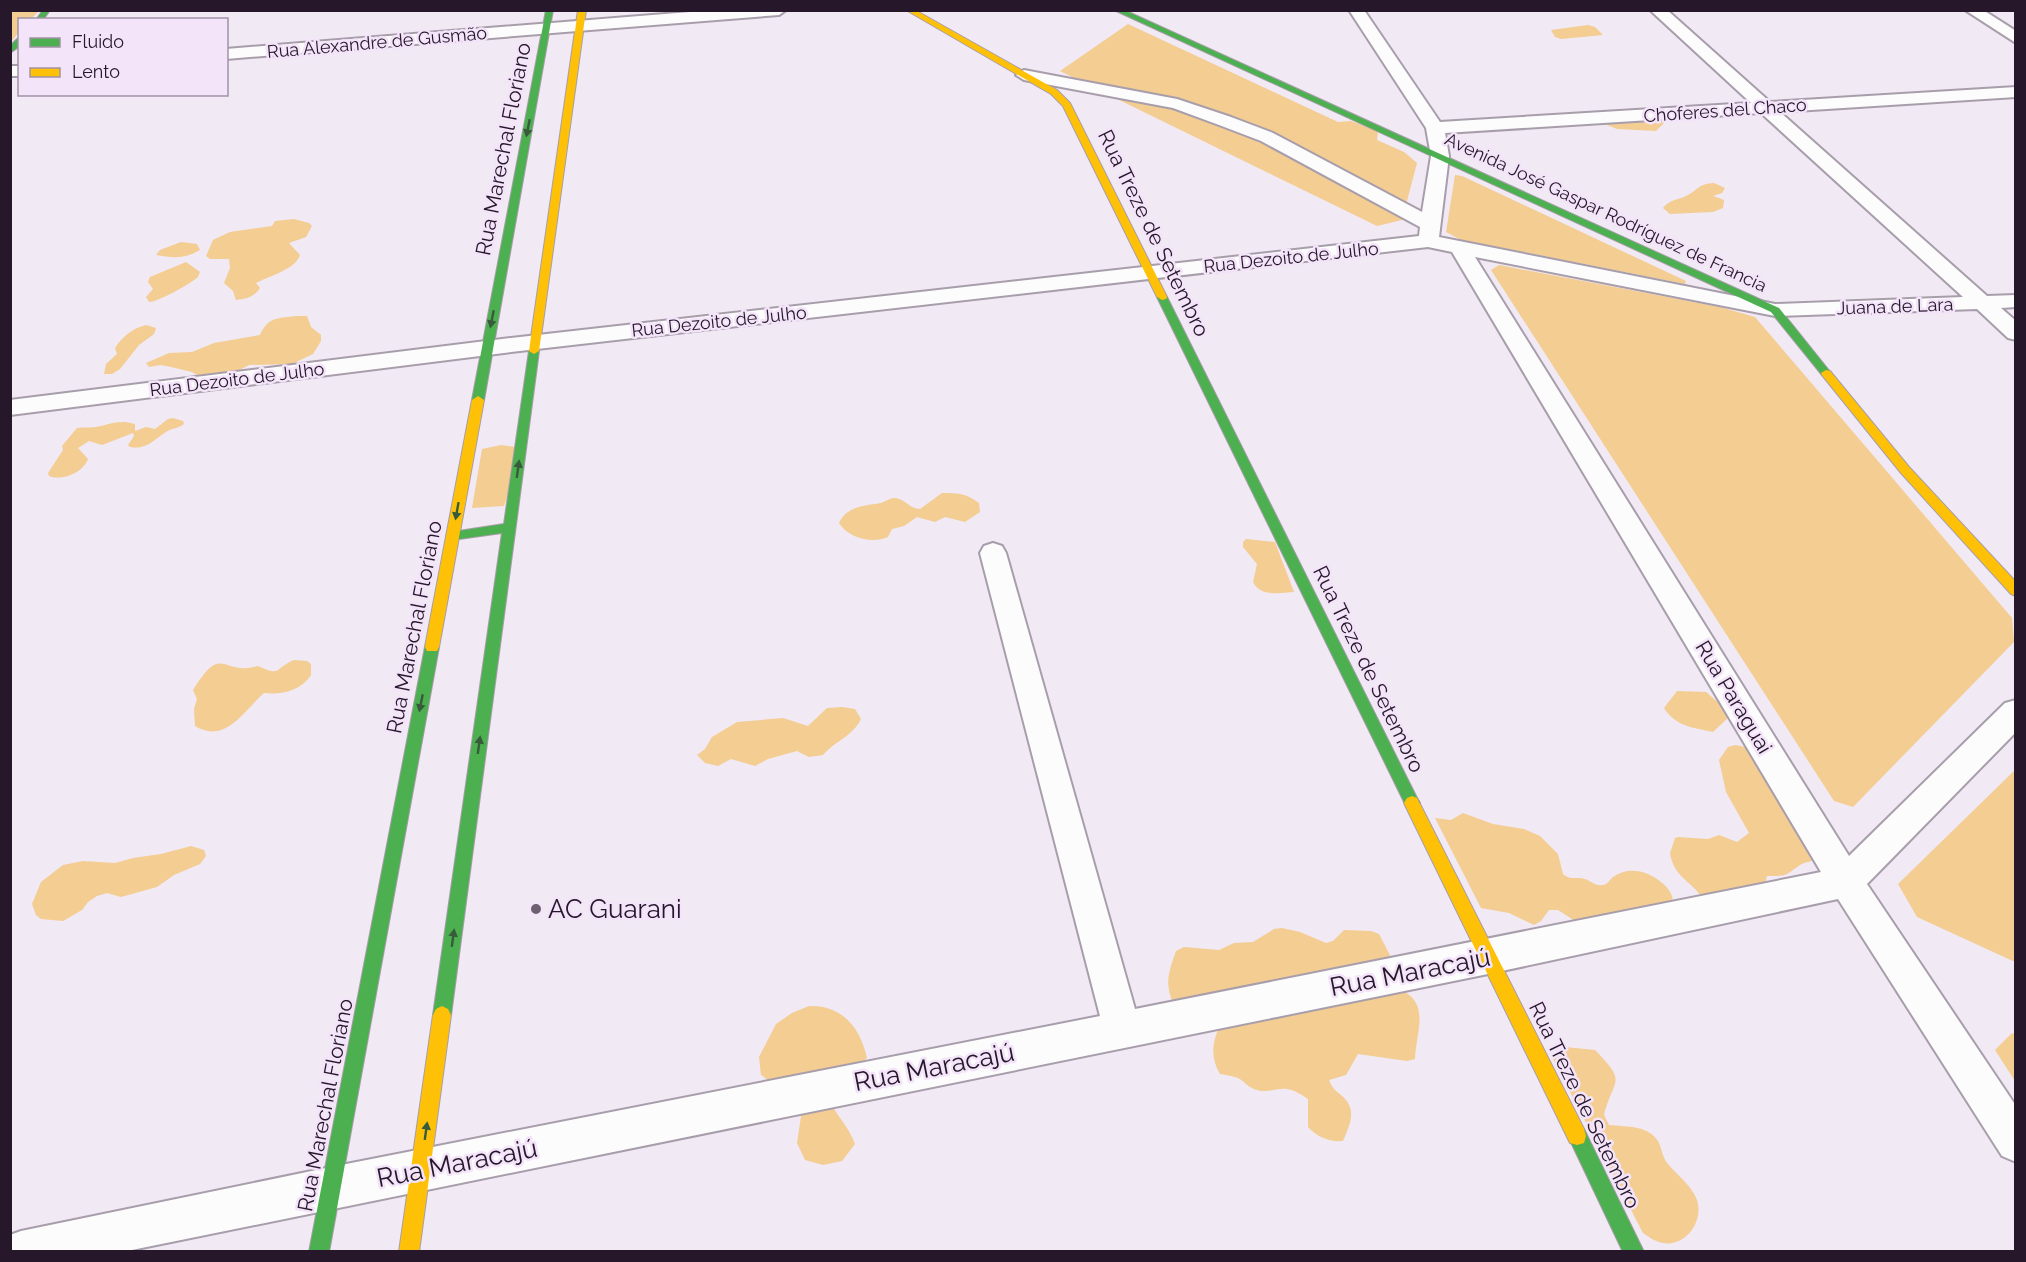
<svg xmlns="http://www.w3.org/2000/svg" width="2026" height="1262" viewBox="0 0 2026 1262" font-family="Raleway,sans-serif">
  <rect width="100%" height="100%" fill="#f1e9f4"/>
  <g fill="#f3cd92">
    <path d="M 14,11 L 39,11 L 31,19 L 20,20 L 19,32 L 11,42 L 11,14 Z"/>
    <path d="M 1128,24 L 1338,122 L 1351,121 L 1378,131 L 1377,140 L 1404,152 L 1417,163 L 1402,220 L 1377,226 L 1060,71 Z"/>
    <path d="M 1588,25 L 1595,27 L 1603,35 L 1561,39 L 1555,37 L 1551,30 Z"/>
    <path d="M 1638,110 L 1666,121 L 1656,131 L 1617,129 L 1607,125 L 1616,111 Z"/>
    <path d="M 1455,175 L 1462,176 L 1686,281 L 1685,284 L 1574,262 L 1573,264 L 1549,257 L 1461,240 L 1446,232 Z"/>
    <path d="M 1714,183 L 1725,188 L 1722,193 L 1713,196 L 1724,200 L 1723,208 L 1713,212 L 1670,214 L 1663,208 C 1670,199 1679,200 1688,195 C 1699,189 1698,184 1714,183 Z"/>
    <path d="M 294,219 L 309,223 L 312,226 L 306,237 L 289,243 L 300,255 C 295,270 269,276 256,283 L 260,288 C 254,297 247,299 236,300 L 233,291 L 224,283 L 230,268 L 229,259 L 210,259 L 206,256 L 213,240 L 230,232 L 272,226 L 275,221 Z"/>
    <path d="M 181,242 L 197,244 L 200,250 C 185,259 172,258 156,255 L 160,250 Z"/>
    <path d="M 186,262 L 200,272 L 198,277 C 190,284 158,302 149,302 L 146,297 L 153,289 L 148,282 L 150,277 Z"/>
    <path d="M 1499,265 L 1720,307 L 1755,317 L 2012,618 L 2014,642 L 1853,807 L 1834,801 L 1491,270 Z"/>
    <path d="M 297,316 L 307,316 L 311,327 L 321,335 L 321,341 L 313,354 L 292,364 L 249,365 L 228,376 L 205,380 L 192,372 L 171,367 L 161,365 L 149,367 L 146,363 L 169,353 L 192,352 L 214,343 L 260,335 C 268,317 278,318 297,316 Z"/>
    <path d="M 146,325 L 156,328 L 154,334 L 139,345 L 120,369 L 112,374 L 104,374 L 106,364 L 117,354 L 115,348 C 122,337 133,328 146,325 Z"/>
    <path d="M 173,418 L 183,421 L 184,424 C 178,429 171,428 166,432 C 153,440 147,450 130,447 L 128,445 L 134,436 L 133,433 L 102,445 L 89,441 L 78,448 L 88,459 C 83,473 62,481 49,476 L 48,473 L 63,450 L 62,446 L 77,428 C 83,427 90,428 96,427 C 111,424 119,419 135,424 L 135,431 L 146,427 L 155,429 L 168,419 Z"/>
    <path d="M 501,445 L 524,448 L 504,506 L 472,508 L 482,449 Z"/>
    <path d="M 942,493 C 957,493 966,493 979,503 L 980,512 L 965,522 L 945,517 L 935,522 L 917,517 L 904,526 L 892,529 L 888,537 C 872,544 848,538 839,523 C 847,506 864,506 881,503 C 887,501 892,496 899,499 C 908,502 909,508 920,509 Z"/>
    <path d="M 1246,539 L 1275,542 L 1294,592 C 1280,593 1260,597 1253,582 L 1257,564 L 1243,547 L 1243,542 Z"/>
    <path d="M 294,660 L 307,661 L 311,664 L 311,675 C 301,691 281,695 264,693 C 245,709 226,745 195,726 L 194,709 L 197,699 L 193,690 C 223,641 222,677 258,666 C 282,677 273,669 294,660 Z"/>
    <path d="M 1677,691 L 1706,692 L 1732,714 L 1713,732 C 1694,728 1675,726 1664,708 Z"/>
    <path d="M 842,707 L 855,709 L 861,719 C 853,736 835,741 823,755 L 809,757 L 797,751 L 768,759 L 755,766 L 731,759 L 718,766 L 705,763 L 697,755 L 705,749 L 712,737 L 737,722 L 783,718 L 808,726 L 827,708 Z"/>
    <path d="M 1735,745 L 1751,748 L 1818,857 C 1812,863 1806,861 1800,865 C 1784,876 1788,876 1767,876 L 1764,888 L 1703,899 C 1691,880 1674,878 1670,853 L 1675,838 L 1678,837 L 1708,839 L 1719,835 L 1737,842 L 1749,833 L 1726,792 L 1719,760 L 1728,747 Z"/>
    <path d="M 2015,770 L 2015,962 L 1917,917 L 1898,884 Z"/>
    <path d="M 1463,813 L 1493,824 L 1524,829 L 1540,836 L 1558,854 L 1563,874 C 1571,881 1575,876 1585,879 C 1591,881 1595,886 1602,885 C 1608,885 1609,880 1613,877 C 1629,866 1647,871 1661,882 C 1669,888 1674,896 1673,906 L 1575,921 L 1558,910 L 1549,910 L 1541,921 L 1534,925 L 1509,913 L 1481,908 L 1435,818 L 1451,820 Z"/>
    <path d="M 191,846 L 204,850 L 206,856 L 200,864 L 174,875 L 157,887 L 121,897 L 107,893 L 97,896 L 88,902 L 82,910 L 63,921 L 41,919 L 36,915 L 32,904 L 41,882 L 63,865 L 83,861 L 115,863 L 133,858 L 161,854 Z"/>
    <path d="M 1282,928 L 1300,932 L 1326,943 L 1333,941 L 1344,930 L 1371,931 L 1379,934 L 1395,965 L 1397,988 C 1432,1002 1416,1030 1415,1059 L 1407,1061 L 1358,1054 L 1346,1075 L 1329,1080 C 1332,1088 1335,1090 1341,1095 C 1358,1109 1350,1124 1343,1141 C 1329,1142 1317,1137 1308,1127 L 1308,1099 C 1279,1078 1275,1097 1254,1089 C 1248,1087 1244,1081 1238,1078 C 1233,1076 1226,1075 1220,1074 C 1210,1057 1212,1041 1221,1024 L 1175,1007 C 1164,984 1168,974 1176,951 L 1184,947 L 1219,950 L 1234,943 L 1253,942 L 1274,929 Z"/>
    <path d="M 809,1006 C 842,1005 860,1027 867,1058 L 837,1082 L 828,1099 C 837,1116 849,1127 855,1144 L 842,1161 L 823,1165 L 805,1160 L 797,1143 L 803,1103 L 761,1075 L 759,1057 L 776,1024 L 792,1013 Z"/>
    <path d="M 2012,1033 L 2015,1034 L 2015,1081 L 1995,1050 Z"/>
    <path d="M 1565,1047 L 1595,1050 C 1628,1084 1614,1077 1604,1115 L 1609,1125 C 1627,1127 1650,1125 1659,1143 C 1662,1150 1663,1159 1668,1164 C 1678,1176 1692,1186 1697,1200 C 1704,1221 1686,1247 1663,1243 C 1656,1242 1649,1237 1643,1233 L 1551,1055 Z"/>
  </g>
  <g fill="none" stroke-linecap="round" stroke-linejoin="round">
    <g stroke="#a89eab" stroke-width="4">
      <g id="street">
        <path d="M 715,10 L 786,10 L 779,15 L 226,59 L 226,49 Z"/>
        <path d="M 1349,10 L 1364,10 L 1440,122 L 1751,103 L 1650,10 L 1667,10 L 1770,102 L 2016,87 L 2016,97 L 1780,112 L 1987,296 L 2016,295 L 2016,307 L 2001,308 L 2016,321 L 2016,340 L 2008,338 L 1977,309 L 1775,316 L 1475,257 L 1849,856 L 2005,703 L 2016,700 L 2016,732 L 1867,884 L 2016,1106 L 2016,1162 L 2002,1156 L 1838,899 L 1488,974 L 122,1252 L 10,1252 L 10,1235 L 21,1231 L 331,1167 L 1100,1016 L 980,553 L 984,546 L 993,543 L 1002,546 L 1006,553 L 1135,1009 L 1821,872 L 1452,252 L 1428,247 L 511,352 L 10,415 L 10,400 L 511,338 L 1419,236 L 1420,227 L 1261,141 L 1219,125 L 1173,108 L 1024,80 L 1016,75 L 1024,70 L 1177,99 L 1231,117 L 1273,133 L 1422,212 L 1431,156 L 1426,128 ZM 1761,113 L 1963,297 L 1775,304 L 1439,237 L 1449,156 L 1445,133 Z"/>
        <path d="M 1965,10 L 1983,10 L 2016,31 L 2016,43 Z"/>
        <rect x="10" y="66" width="10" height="10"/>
      </g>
    </g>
    <g stroke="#a89eab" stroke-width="2">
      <g id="fast">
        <path d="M 43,10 L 50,10 L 43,20 L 36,20 Z"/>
        <path d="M 546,10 L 553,10 L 484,400 L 478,404 L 472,400 Z"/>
        <path d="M 1114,10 L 1124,10 L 1779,308 L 1831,373 L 1826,376 L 1822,375 L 1771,312 Z"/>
        <path d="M 17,39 L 20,39 L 20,46 L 10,53 L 10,46 Z"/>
        <path d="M 1162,294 L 1167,297 L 1417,798 L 1420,803 L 1417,808 L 1412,810 L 1407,808 L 1157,297 Z"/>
        <path d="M 534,348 L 539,351 L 451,1015 L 448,1021 L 442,1024 L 436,1021 L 433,1015 L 502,533 L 452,540 L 446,536 L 452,532 L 504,524 L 529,351 Z"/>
        <path d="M 432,642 L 437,643 L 439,647 L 329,1252 L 309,1252 L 425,647 L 427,643 Z"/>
        <path d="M 1577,1127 L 1584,1129 L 1644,1252 L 1623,1252 L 1568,1136 L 1570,1129 Z"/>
      </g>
    </g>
    <g stroke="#a89eab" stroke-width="2">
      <g id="slow">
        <path d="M 578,10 L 586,10 L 539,351 L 534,354 L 529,351 Z"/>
        <path d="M 906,10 L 915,10 L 1057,90 L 1070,103 L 1167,297 L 1166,299 L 1162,300 L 1157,297 L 1063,106 L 1051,94 Z"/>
        <path d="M 1826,370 L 1830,371 L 1909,467 L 2016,582 L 2016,596 L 2011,594 L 1901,473 L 1822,375 L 1821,373 Z"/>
        <path d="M 478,396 L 484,400 L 439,647 L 437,651 L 427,651 L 425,647 L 472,400 Z"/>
        <path d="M 1412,796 L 1417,798 L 1584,1129 L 1586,1136 L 1584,1143 L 1577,1145 L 1570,1143 L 1404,803 L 1407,798 Z"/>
        <path d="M 442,1006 L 448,1009 L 451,1015 L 419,1252 L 399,1252 L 433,1015 L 436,1009 Z"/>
      </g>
    </g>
    <use href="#street" fill="#fdfcfd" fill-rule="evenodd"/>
    <use href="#fast" fill="#4caf50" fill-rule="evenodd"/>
    <use href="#slow" fill="#ffc107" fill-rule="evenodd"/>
  </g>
  <defs><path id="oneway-solid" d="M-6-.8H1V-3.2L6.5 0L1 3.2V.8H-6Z" transform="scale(1.5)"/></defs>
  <g fill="#375b3b">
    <use href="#oneway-solid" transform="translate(528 128) rotate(101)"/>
    <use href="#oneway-solid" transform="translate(492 319) rotate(101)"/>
    <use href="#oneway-solid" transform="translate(518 469) rotate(-82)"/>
    <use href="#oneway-solid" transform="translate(457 511) rotate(100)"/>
    <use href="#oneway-solid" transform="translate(421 703) rotate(101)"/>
    <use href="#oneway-solid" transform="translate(479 745) rotate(-82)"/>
    <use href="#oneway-solid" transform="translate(453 938) rotate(-82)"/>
    <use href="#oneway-solid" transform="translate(426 1131) rotate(-82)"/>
  </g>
  <circle fill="#6d6071" stroke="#f4e4f9" stroke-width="2" cx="536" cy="909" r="6"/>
  <g text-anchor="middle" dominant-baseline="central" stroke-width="5" stroke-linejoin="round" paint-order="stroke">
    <g font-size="18" fill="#26172a" stroke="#f4e4f9">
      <text transform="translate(377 42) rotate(-5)">Rua Alexandre de Gusmão</text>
      <text transform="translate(1725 110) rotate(-4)">Choferes del Chaco</text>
      <text transform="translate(1606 212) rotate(25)">Avenida José Gaspar Rodríguez de Francia</text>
      <text transform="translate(1291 257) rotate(-6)">Rua Dezoito de Julho</text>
      <text transform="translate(1895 306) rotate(-2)">Juana de Lara</text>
      <text transform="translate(719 321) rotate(-6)">Rua Dezoito de Julho</text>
      <text transform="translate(237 379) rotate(-7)">Rua Dezoito de Julho</text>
    </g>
    <g font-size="21" fill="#26172a" stroke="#f4e4f9">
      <text transform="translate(503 149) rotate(-79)">Rua Marechal Floriano</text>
      <text transform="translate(1154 233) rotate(64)">Rua Treze de Setembro</text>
      <text transform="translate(414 627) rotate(-79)">Rua Marechal Floriano</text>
      <text transform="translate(1369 669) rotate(64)">Rua Treze de Setembro</text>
      <text transform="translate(1734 697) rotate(59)">Rua Paraguai</text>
      <text transform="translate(325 1105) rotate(-79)">Rua Marechal Floriano</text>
      <text transform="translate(1585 1105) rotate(64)">Rua Treze de Setembro</text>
    </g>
    <g font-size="26" fill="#26172a" stroke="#f4e4f9" text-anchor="start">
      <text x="548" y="909">AC Guarani</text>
    </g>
    <g font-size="26" fill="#26172a" stroke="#f4e4f9">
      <text transform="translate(1410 972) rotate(-11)">Rua Maracajú</text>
      <text transform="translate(934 1067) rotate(-11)">Rua Maracajú</text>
      <text transform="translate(457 1163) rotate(-11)">Rua Maracajú</text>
    </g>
  </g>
  <rect width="2026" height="1262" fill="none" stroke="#26172a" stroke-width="24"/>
  <rect x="18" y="18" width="210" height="78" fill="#f4e4f9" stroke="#a292a6" stroke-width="1.5"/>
  <rect x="30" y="38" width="30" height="9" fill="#4caf50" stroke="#a292a6" stroke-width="1.5"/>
  <text x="72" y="48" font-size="18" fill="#26172a">Fluido</text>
  <rect x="30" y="68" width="30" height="9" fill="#ffc107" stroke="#a292a6" stroke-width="1.5"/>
  <text x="72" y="78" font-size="18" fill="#26172a">Lento</text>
</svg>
